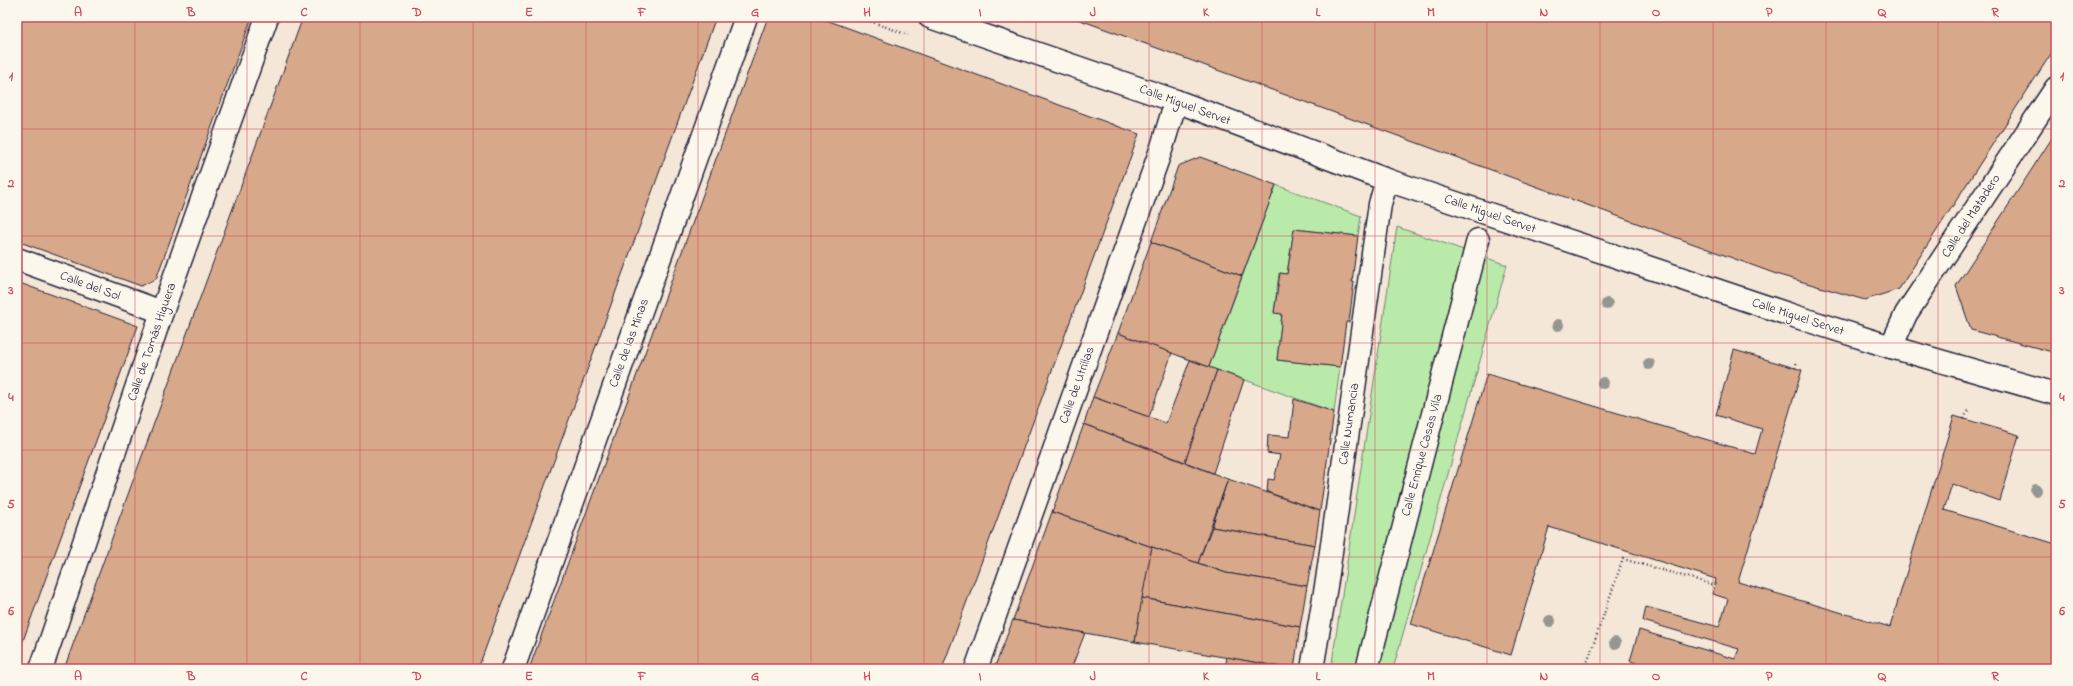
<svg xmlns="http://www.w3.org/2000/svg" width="2073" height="686" viewBox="0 0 2073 686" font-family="'Indie Flower',sans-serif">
  <rect width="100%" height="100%" fill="#f4e7d8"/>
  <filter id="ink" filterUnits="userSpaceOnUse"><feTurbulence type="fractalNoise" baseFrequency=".025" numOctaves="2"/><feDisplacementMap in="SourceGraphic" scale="8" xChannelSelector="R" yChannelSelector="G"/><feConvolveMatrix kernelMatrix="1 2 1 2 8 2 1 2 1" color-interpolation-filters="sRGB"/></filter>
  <g filter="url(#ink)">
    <g fill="#baeaa9" stroke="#6e8672">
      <path d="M 1276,185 L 1361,216 L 1358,236 L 1294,229 L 1287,274 L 1279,273 L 1274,312 L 1282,314 L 1277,360 L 1340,367 L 1334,412 L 1209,367 Z"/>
      <path d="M 1397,227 L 1507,265 L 1393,669 L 1331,669 Z"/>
    </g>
    <g fill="#d8a88a" stroke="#22223b">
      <path d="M 17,17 L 252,17 L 156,279 L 141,286 L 17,241 Z"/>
      <path d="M 303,17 L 716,17 L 478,669 L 64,669 Z"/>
      <path d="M 768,17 L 818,17 L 1139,134 L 942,669 L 529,669 Z"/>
      <path d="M 1072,17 L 2056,17 L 2056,46 L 1899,289 L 1865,300 L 1779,275 Z"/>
      <path d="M 2056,132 L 2056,353 L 1971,330 L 1956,286 Z"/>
      <path d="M 1200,157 L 1276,185 L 1242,276 L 1151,242 L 1178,166 Z"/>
      <path d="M 1294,229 L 1358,236 L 1352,282 L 1354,282 L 1349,322 L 1346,322 L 1340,367 L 1277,360 L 1282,314 L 1274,313 L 1280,273 L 1287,274 Z"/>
      <path d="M 1151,242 L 1242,276 L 1209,367 L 1118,333 Z"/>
      <path d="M 17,282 L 138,326 L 17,657 Z"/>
      <path d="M 1118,333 L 1172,353 L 1149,417 L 1093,397 Z"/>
      <path d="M 1734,350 L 1802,370 L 1738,582 L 1890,627 L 1954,416 L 2019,435 L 2000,501 L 1952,484 L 1944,510 L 2056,544 L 2056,669 L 1655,669 L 1630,661 L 1639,630 L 1735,659 L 1739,649 L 1643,621 L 1646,607 L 1719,627 L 1728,599 L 1713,594 L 1716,579 L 1549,527 L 1511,655 L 1411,624 L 1487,374 L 1755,454 L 1762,429 L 1716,415 Z"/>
      <path d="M 1190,360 L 1217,370 L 1185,462 L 1084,424 L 1093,397 L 1166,423 Z"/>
      <path d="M 1217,370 L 1244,380 L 1213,473 L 1185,462 Z"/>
      <path d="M 1294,399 L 1334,412 L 1320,511 L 1267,492 L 1268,479 L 1274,480 L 1280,455 L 1267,453 L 1268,435 L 1290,437 Z"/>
      <path d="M 1084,424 L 1228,479 L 1198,563 L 1052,512 Z"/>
      <path d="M 1228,479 L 1320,511 L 1315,545 L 1212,527 Z"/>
      <path d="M 1052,512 L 1152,547 L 1135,642 L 1013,620 Z"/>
      <path d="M 1212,527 L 1315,545 L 1307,586 L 1226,573 L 1198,563 Z"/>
      <path d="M 1152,547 L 1226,573 L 1307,586 L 1300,627 L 1142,598 Z"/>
      <path d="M 1142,598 L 1300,627 L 1294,669 L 1135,642 Z"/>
      <path d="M 1013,620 L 1085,633 L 1071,669 L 994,669 Z"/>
      <path d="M 1227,657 L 1289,669 L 1225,669 Z"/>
    </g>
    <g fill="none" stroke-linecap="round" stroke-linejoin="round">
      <g stroke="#22223b" stroke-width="25">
        <g id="street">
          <path d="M 17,259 L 162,312"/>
          <path d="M 1891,347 L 1906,314 L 2056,88"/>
          <path d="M 41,669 L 162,312 L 267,17"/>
          <path d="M 513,669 L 746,17"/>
          <path d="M 976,669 L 1162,147 L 1176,101"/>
          <path d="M 1312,669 L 1327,580 L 1380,204 L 1387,180"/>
          <path d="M 1367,669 L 1478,240"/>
        </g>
      </g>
      <g stroke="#22223b" stroke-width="25">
        <path id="secondary" d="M 930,17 L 1176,101 L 1387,180 L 1797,317 L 1891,347 L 2056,394"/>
      </g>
      <g stroke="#22223b" stroke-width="2.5" stroke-dasharray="1 3" stroke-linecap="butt">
        <path d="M 859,17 L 908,35"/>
        <path d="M 1795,368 L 1797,361"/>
        <path d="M 1964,419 L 1968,410"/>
        <path d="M 1585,669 L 1623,559 L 1715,585"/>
      </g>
      <use href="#street" stroke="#fbf7ec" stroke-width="22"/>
      <use href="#secondary" stroke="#fbf7ec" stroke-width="22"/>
    </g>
    <g fill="#959690">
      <circle cx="1607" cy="304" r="6"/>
      <circle cx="1558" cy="325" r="6"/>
      <circle cx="1649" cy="364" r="6"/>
      <circle cx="1603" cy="383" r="6"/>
      <circle cx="2036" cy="490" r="6"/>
      <circle cx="1550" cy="621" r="6"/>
      <circle cx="1615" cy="643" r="6"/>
    </g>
  </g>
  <path fill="none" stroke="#d1495b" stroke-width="1" stroke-opacity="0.55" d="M 135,17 L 135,669M 247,17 L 247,669M 360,17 L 360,669M 473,17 L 473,669M 586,17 L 586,669M 698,17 L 698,669M 811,17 L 811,669M 924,17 L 924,669M 1036,17 L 1036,669M 1149,17 L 1149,669M 1262,17 L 1262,669M 1375,17 L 1375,669M 1487,17 L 1487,669M 1600,17 L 1600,669M 1713,17 L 1713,669M 1826,17 L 1826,669M 1938,17 L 1938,669M 17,129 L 2056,129M 17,236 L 2056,236M 17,343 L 2056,343M 17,450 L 2056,450M 17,557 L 2056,557"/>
  <g text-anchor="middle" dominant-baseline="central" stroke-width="3" stroke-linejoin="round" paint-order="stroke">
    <g font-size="13" fill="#22223b" stroke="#fbf7ec">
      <text transform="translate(1185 105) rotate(20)">Calle Miguel Servet</text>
      <text transform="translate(1490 214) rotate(19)">Calle Miguel Servet</text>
      <text transform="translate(1971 216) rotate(-57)">Calle del Matadero</text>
      <text transform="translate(90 286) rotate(20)">Calle del Sol</text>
      <text transform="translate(1798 317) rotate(18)">Calle Miguel Servet</text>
      <text transform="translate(152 342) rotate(-71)">Calle de Tomás Higuera</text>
      <text transform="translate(629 343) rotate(-70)">Calle de las Minas</text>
      <text transform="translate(1077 385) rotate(-70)">Calle de Utrillas</text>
      <text transform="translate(1349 424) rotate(-82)">Calle Numancia</text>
      <text transform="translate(1422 455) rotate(-75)">Calle Enrique Casas Vila</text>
    </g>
  </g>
  <rect width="2073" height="686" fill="none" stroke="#fbf7ec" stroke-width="44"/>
  <rect x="22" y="22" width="2029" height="642" fill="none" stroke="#d1495b" stroke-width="1.5"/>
  <g font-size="13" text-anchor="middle" font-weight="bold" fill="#d1495b">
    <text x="78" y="16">A</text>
    <text x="191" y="16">B</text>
    <text x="304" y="16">C</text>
    <text x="417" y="16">D</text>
    <text x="529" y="16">E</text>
    <text x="642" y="16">F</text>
    <text x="755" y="16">G</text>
    <text x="867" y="16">H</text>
    <text x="980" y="16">I</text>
    <text x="1093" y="16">J</text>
    <text x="1206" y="16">K</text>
    <text x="1318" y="16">L</text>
    <text x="1431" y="16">M</text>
    <text x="1544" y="16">N</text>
    <text x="1656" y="16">O</text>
    <text x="1769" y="16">P</text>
    <text x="1882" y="16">Q</text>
    <text x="1995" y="16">R</text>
    <text x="11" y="80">1</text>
    <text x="2062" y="80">1</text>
    <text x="11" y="187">2</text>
    <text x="2062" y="187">2</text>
    <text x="11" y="294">3</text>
    <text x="2062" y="294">3</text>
    <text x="11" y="401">4</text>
    <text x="2062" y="401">4</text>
    <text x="11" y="508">5</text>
    <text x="2062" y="508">5</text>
    <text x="11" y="615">6</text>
    <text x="2062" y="615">6</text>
    <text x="78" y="680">A</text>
    <text x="191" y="680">B</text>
    <text x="304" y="680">C</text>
    <text x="417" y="680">D</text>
    <text x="529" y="680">E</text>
    <text x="642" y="680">F</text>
    <text x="755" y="680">G</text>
    <text x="867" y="680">H</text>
    <text x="980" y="680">I</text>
    <text x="1093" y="680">J</text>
    <text x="1206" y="680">K</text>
    <text x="1318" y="680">L</text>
    <text x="1431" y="680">M</text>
    <text x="1544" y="680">N</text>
    <text x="1656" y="680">O</text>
    <text x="1769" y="680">P</text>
    <text x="1882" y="680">Q</text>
    <text x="1995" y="680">R</text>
  </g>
</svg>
